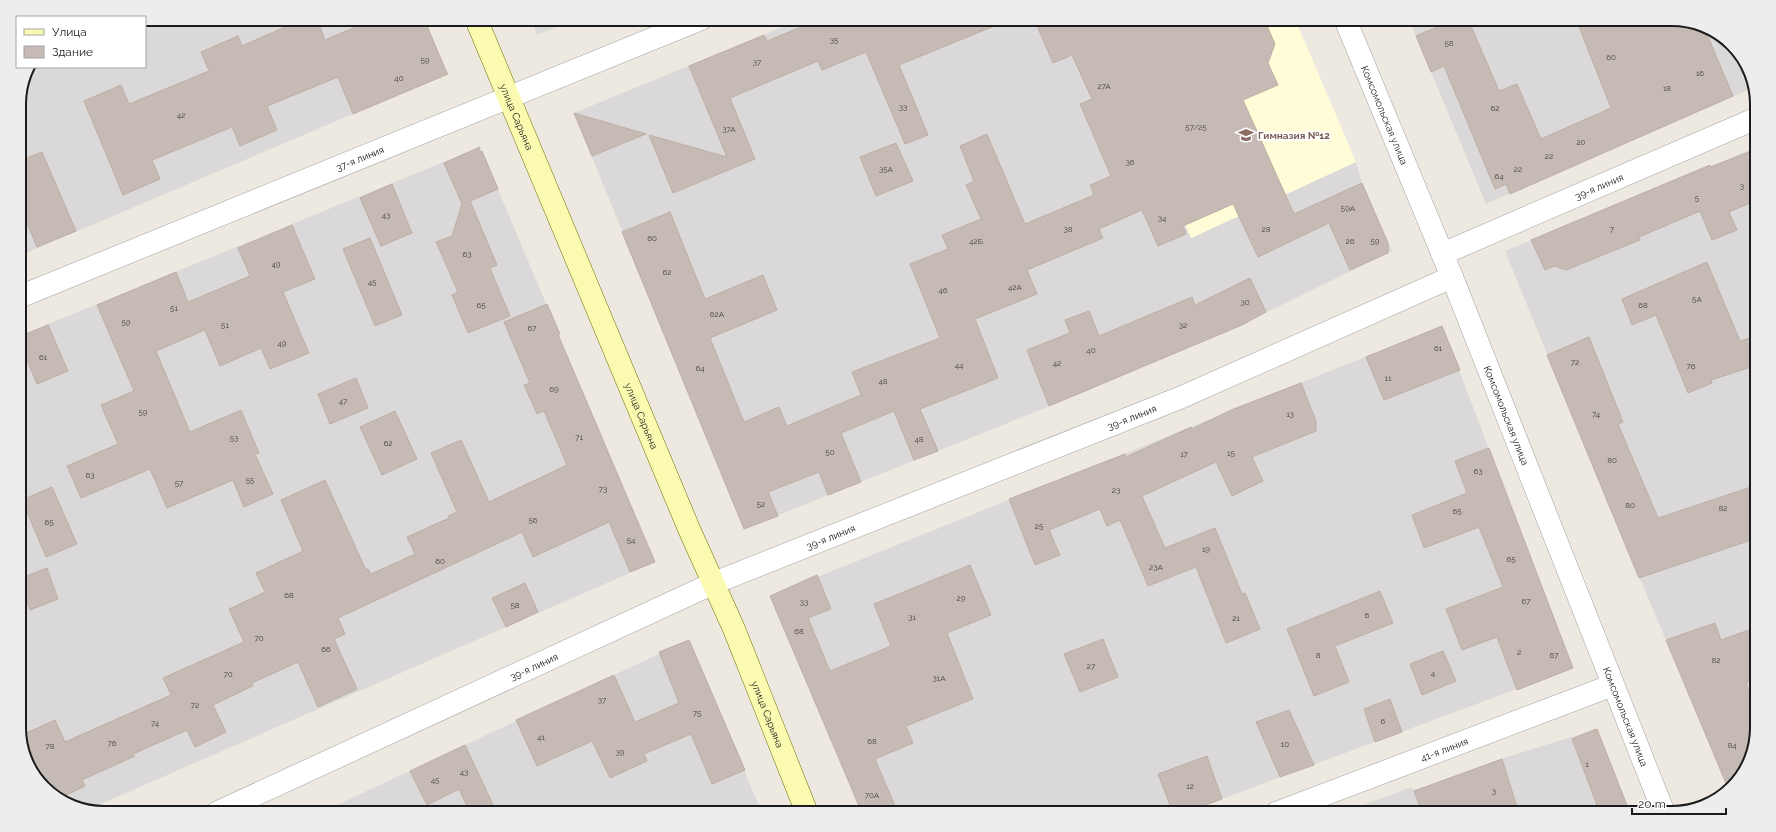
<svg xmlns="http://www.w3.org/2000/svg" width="1776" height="832" viewBox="0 0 1776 832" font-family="Raleway,sans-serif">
  <rect width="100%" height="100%" fill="#ede8e0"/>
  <g fill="#dad8d8">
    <path d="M 145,19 L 424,19 L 447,74 L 19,256 L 19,99 L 26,71 L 28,67 L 145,67 Z"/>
    <path d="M 531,19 L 574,19 L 537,35 Z"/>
    <path d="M 802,19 L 1096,19 L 1191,238 L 1356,162 L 1362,183 L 1392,251 L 1240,325 L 1175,353 L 1092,389 L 744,529 L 574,113 Z"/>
    <path d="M 1409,19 L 1672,19 L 1705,26 L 1743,57 L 1753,88 L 1486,204 Z"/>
    <path d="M 480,147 L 655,562 L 87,810 L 71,806 L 33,775 L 19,734 L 19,336 Z"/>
    <path d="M 1757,147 L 1757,707 L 1704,729 L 1617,525 L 1505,251 Z"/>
    <path d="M 1442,326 L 1573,668 L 1184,813 L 862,813 L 770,596 Z"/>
    <path d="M 689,640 L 762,813 L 320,813 Z"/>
    <path d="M 1597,729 L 1630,813 L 1342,813 L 1412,787 L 1414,791 L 1504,758 Z"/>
  </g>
  <path fill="#fffdd8" d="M 1096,19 L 1295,19 L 1356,162 L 1191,238 Z"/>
  <g fill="#c5bab4" stroke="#bfaea3">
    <path d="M 303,19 L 317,19 L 325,40 L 374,19 L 424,19 L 447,73 L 445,73 L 448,74 L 353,114 L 338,77 L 267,106 L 277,130 L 240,146 L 232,127 L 152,160 L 160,179 L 123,195 L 84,101 L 121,85 L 129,104 L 209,71 L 201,52 L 238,36 L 242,46 Z"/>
    <path d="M 821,19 L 1009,20 L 899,65 L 928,135 L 905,144 L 866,52 L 822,70 L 818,61 L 730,98 L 755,159 L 673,193 L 649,135 L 727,157 L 689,66 L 764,35 L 767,41 Z"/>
    <path d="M 1034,19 L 1264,19 L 1275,44 L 1268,63 L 1278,85 L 1243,100 L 1294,214 L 1362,183 L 1388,243 L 1388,253 L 1350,270 L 1329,223 L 1258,257 L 1233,204 L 1183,226 L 1186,234 L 1158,246 L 1142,210 L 1099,229 L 1103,238 L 1027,270 L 1037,294 L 975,319 L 998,378 L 920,409 L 938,451 L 914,460 L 894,411 L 841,433 L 861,482 L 828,495 L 819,472 L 768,492 L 778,516 L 744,529 L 622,232 L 670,212 L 705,299 L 763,275 L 777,310 L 710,338 L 744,422 L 779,407 L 787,426 L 861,395 L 852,372 L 940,338 L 910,264 L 948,249 L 942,235 L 981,219 L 966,185 L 974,181 L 960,146 L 987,134 L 1025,224 L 1094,195 L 1090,185 L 1111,176 L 1080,104 L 1092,99 L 1072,55 L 1053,63 Z"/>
    <path d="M 1456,19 L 1468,19 L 1499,91 L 1517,84 L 1541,139 L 1611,108 L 1576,19 L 1672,19 L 1703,25 L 1733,96 L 1510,194 L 1506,184 L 1495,189 L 1444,66 L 1431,72 L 1416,36 Z"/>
    <path d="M 574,113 L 646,134 L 592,156 Z"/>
    <path d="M 896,143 L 913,181 L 876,196 L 860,157 Z"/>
    <path d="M 480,147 L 478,153 L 482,151 L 498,189 L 470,201 L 497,265 L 490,268 L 510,316 L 468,333 L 452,295 L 458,292 L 436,242 L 452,236 L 462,204 L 444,163 Z"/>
    <path d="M 42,152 L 76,231 L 37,247 L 19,204 L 19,161 Z"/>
    <path d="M 1749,152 L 1757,172 L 1757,200 L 1729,212 L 1737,230 L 1712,240 L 1700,211 L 1639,237 L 1640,240 L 1566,270 L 1554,266 L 1545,270 L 1531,240 L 1710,165 L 1711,167 Z"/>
    <path d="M 392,184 L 412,233 L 381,246 L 360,198 Z"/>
    <path d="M 292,225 L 315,279 L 283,292 L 309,353 L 270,369 L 261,348 L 220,366 L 205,330 L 156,351 L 190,432 L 241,410 L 259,453 L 255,454 L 273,494 L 244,507 L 233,480 L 167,508 L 150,469 L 81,498 L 67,466 L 118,444 L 101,405 L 134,391 L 97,305 L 176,272 L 188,302 L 250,276 L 238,248 Z"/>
    <path d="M 370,238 L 402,315 L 375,326 L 343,249 Z"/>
    <path d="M 1707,262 L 1740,341 L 1757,336 L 1757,365 L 1711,380 L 1712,383 L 1688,393 L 1656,315 L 1632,325 L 1622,299 Z"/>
    <path d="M 1250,278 L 1266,312 L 1242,325 L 1049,406 L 1027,350 L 1070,333 L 1065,320 L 1089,311 L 1099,336 L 1192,297 L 1195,305 Z"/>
    <path d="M 547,304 L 560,334 L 558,335 L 655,562 L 630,572 L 609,522 L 533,557 L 522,532 L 338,618 L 345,634 L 334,639 L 357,689 L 318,707 L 298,662 L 252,683 L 253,686 L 213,705 L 226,732 L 195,747 L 187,730 L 133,754 L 135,756 L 82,780 L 85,786 L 60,798 L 42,783 L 20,736 L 55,720 L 65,742 L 171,695 L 163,678 L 244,642 L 229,609 L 265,592 L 256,573 L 303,551 L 281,500 L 325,480 L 366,570 L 368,569 L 371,574 L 415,554 L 407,537 L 449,518 L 448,516 L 457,512 L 431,453 L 461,440 L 489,502 L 567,465 L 544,411 L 537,414 L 524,385 L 530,383 L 504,322 Z"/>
    <path d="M 48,325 L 68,371 L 37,384 L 19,342 L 19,337 Z"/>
    <path d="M 1442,326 L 1460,370 L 1384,400 L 1366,357 Z"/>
    <path d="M 1589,337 L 1623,422 L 1618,424 L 1658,518 L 1757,485 L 1757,538 L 1639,578 L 1547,355 Z"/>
    <path d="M 356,378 L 368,408 L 330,424 L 318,394 Z"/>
    <path d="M 1301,383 L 1316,421 L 1316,431 L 1252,457 L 1263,481 L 1232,496 L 1216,462 L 1142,496 L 1165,548 L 1215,528 L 1242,594 L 1245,593 L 1260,629 L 1226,643 L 1196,567 L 1148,586 L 1120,520 L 1107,526 L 1100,509 L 1049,530 L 1060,555 L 1035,565 L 1009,499 L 1125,454 L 1126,457 L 1191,427 L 1192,429 L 1231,410 Z"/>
    <path d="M 395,411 L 417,459 L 382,475 L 360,427 Z"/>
    <path d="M 1489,448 L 1573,668 L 1517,690 L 1497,637 L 1462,650 L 1446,609 L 1503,587 L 1479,527 L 1424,548 L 1412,515 L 1467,493 L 1455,461 Z"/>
    <path d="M 52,487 L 77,544 L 46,557 L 22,500 Z"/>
    <path d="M 970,565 L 991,615 L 947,633 L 973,699 L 906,726 L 913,743 L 875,759 L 898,813 L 862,813 L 770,596 L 817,575 L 831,609 L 808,618 L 830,671 L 891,646 L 874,604 Z"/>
    <path d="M 47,568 L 58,599 L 30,610 L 19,579 Z"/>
    <path d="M 525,583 L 538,612 L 506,627 L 492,598 Z"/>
    <path d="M 1380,591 L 1393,623 L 1335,646 L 1349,682 L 1314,696 L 1287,629 Z"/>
    <path d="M 1715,623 L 1721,640 L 1757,627 L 1757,679 L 1746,683 L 1757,711 L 1757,728 L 1750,761 L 1728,788 L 1666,640 Z"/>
    <path d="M 1103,639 L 1118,677 L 1080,692 L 1064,654 Z"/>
    <path d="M 689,640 L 745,770 L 712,784 L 691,734 L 644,754 L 647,761 L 610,778 L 592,741 L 537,766 L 516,720 L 614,675 L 635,722 L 679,703 L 659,652 Z"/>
    <path d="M 1443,651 L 1456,681 L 1422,695 L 1410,664 Z"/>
    <path d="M 1390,699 L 1402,732 L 1375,742 L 1364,709 Z"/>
    <path d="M 1289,710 L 1314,765 L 1280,777 L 1256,722 Z"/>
    <path d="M 1596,729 L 1597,731 L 1597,729 L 1630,813 L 1600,813 L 1572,739 Z"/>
    <path d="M 465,745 L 497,813 L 470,813 L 459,789 L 427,805 L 410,771 Z"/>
    <path d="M 1207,756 L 1222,799 L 1184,813 L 1173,813 L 1158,774 Z"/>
    <path d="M 1502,759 L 1519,813 L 1422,813 L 1414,791 Z"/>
  </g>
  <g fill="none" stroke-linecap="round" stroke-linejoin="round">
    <g stroke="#a2a2a2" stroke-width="23">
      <g id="minor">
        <path id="s1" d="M 1345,19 L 1452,277 L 1664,813"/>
        <path id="s2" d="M 1442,254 L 1757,118"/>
        <path id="s3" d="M 19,297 L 701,19"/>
        <path id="s4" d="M 216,813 L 714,583 L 1182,397 L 1452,277"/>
        <path id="s5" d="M 1276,813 L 1613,685"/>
      </g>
    </g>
    <g stroke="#6c7202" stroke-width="23">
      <g id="secondary">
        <path id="s6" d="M 476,19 L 689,529 L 734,629 L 807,813"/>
      </g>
    </g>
    <use href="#minor" stroke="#fff" stroke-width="22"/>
    <use href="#secondary" stroke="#fafab1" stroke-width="22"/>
  </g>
  <defs>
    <g id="school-bare" transform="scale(1.2)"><path d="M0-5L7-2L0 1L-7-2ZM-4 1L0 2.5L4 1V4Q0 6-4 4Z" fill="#8d6e63" stroke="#fff" stroke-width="2.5" paint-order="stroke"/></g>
  </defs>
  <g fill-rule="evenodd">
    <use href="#school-bare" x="1246" y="135"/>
  </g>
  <g text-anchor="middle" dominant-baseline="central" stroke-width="3.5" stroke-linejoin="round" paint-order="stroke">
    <g font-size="8" fill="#464341">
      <text x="834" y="40">35</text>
      <text x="1449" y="43">58</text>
      <text x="1611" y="57">60</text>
      <text x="425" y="60">59</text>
      <text x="757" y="62">37</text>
      <text x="1700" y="73">16</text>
      <text x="399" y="78">40</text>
      <text x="1104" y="86">27А</text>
      <text x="1667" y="88">18</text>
      <text x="903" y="107">33</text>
      <text x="1495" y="108">62</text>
      <text x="181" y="115">42</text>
      <text x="1196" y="127">57/25</text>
      <text x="729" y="129">37А</text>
      <text x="1581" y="142">20</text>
      <text x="1549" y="156">22</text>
      <text x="1130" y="162">36</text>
      <text x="886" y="169">35А</text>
      <text x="1518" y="169">22</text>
      <text x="1499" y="176">64</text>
      <text x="1742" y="186">3</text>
      <text x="1697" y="198">5</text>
      <text x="1348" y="208">59А</text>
      <text x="386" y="215">43</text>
      <text x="1162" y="218">34</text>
      <text x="1068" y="229">38</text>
      <text x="1266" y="229">28</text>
      <text x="1612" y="229">7</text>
      <text x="652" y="238">60</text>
      <text x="976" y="241">42Б</text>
      <text x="1350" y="241">26</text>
      <text x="1375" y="241">59</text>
      <text x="467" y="254">63</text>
      <text x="276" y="264">49</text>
      <text x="667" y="272">62</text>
      <text x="372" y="282">45</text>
      <text x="1015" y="287">42А</text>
      <text x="943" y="290">46</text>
      <text x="1697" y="299">5А</text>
      <text x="1245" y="302">30</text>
      <text x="481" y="305">65</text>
      <text x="1643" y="305">68</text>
      <text x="174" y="308">51</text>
      <text x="717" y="314">62А</text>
      <text x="126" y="322">59</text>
      <text x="225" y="325">51</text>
      <text x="1183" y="325">32</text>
      <text x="532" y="328">67</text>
      <text x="282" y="343">49</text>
      <text x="1438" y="348">61</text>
      <text x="1091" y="350">40</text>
      <text x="43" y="357">61</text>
      <text x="1575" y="362">72</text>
      <text x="1057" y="363">42</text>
      <text x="959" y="365">44</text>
      <text x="1691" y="366">76</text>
      <text x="700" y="368">64</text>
      <text x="1388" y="378">11</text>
      <text x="883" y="381">48</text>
      <text x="554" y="389">69</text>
      <text x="343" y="401">47</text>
      <text x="143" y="412">59</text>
      <text x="1290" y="414">13</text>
      <text x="1596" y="414">74</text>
      <text x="579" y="437">71</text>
      <text x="234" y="438">53</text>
      <text x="919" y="439">48</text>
      <text x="388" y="443">62</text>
      <text x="830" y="452">50</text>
      <text x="1231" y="453">15</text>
      <text x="1184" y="454">17</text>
      <text x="1612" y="460">80</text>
      <text x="1478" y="471">63</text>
      <text x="90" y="475">63</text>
      <text x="250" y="480">55</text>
      <text x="179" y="483">57</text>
      <text x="603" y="489">73</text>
      <text x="1116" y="490">23</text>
      <text x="761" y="504">52</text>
      <text x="1630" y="505">80</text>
      <text x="1723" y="508">82</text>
      <text x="1457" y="511">65</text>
      <text x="533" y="520">56</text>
      <text x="49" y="522">65</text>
      <text x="1039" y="526">25</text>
      <text x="631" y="540">54</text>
      <text x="1206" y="549">19</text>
      <text x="1511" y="559">65</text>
      <text x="440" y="561">60</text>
      <text x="1156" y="567">23А</text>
      <text x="289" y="595">68</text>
      <text x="961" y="598">29</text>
      <text x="1526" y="601">67</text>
      <text x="804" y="602">33</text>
      <text x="515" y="605">58</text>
      <text x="1367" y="615">6</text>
      <text x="912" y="617">31</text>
      <text x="1236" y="618">21</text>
      <text x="799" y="631">68</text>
      <text x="259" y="638">70</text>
      <text x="326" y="649">66</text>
      <text x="1519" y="652">2</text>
      <text x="1318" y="655">8</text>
      <text x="1554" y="655">67</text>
      <text x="1716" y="660">82</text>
      <text x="1091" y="666">27</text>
      <text x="1433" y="673">4</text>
      <text x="228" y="674">70</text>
      <text x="939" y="678">31А</text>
      <text x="602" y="700">37</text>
      <text x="195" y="705">72</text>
      <text x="697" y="713">75</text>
      <text x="1383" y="721">6</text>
      <text x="155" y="723">74</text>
      <text x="541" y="737">41</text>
      <text x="872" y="741">68</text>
      <text x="112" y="743">76</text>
      <text x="1285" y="744">10</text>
      <text x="1732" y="745">84</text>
      <text x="50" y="746">78</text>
      <text x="620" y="752">39</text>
      <text x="1587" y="764">1</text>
      <text x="464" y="772">43</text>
      <text x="435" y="780">45</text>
      <text x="1190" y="786">12</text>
      <text x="1494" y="791">3</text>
      <text x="872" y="795">70А</text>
    </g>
    <g font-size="10" fill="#1b1b1b" stroke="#fff">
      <text stroke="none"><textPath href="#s1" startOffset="104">Комсомольская улица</textPath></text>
      <text stroke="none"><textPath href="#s6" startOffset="106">улица Сарьяна</textPath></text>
      <text stroke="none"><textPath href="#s3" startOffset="368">37-я линия</textPath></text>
      <text stroke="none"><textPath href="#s2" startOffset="171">39-я линия</textPath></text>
      <text stroke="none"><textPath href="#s1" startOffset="428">Комсомольская улица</textPath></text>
      <text stroke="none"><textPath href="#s6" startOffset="430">улица Сарьяна</textPath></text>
      <text stroke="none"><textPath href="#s4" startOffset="998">39-я линия</textPath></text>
      <text stroke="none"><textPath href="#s4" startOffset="674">39-я линия</textPath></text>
      <text stroke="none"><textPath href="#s4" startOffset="350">39-я линия</textPath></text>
      <text stroke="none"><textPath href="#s6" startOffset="754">улица Сарьяна</textPath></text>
      <text stroke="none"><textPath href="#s1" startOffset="752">Комсомольская улица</textPath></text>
      <text stroke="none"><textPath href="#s5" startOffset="180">41-я линия</textPath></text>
    </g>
    <g font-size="10" font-weight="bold" fill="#785e54" stroke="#fff" text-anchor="start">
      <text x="1258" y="135">Гимназия №12</text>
    </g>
  </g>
  <path d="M0 0H1776V832H0ZM104 26H1672A78 78 0 0 1 1750 104V728A78 78 0 0 1 1672 806H104A78 78 0 0 1 26 728V104A78 78 0 0 1 104 26Z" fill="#ededed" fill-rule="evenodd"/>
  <path fill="none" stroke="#1b1b1b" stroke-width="2" d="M104 26H1672A78 78 0 0 1 1750 104V728A78 78 0 0 1 1672 806H104A78 78 0 0 1 26 728V104A78 78 0 0 1 104 26Z"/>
  <rect x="16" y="16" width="130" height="52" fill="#ffffff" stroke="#a4a4a4"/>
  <rect x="24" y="29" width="20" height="6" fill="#fafab1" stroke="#a4a4a4"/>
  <text x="52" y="36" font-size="12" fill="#1b1b1b">Улица</text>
  <rect x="24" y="46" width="20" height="12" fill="#c5bab4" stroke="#a4a4a4"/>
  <text x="52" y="56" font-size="12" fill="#1b1b1b">Здание</text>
  <path d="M1632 808v6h94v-6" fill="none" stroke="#1b1b1b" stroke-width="2"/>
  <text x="1638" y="808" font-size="12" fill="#1b1b1b" stroke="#ffffff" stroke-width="3" paint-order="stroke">20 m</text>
</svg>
